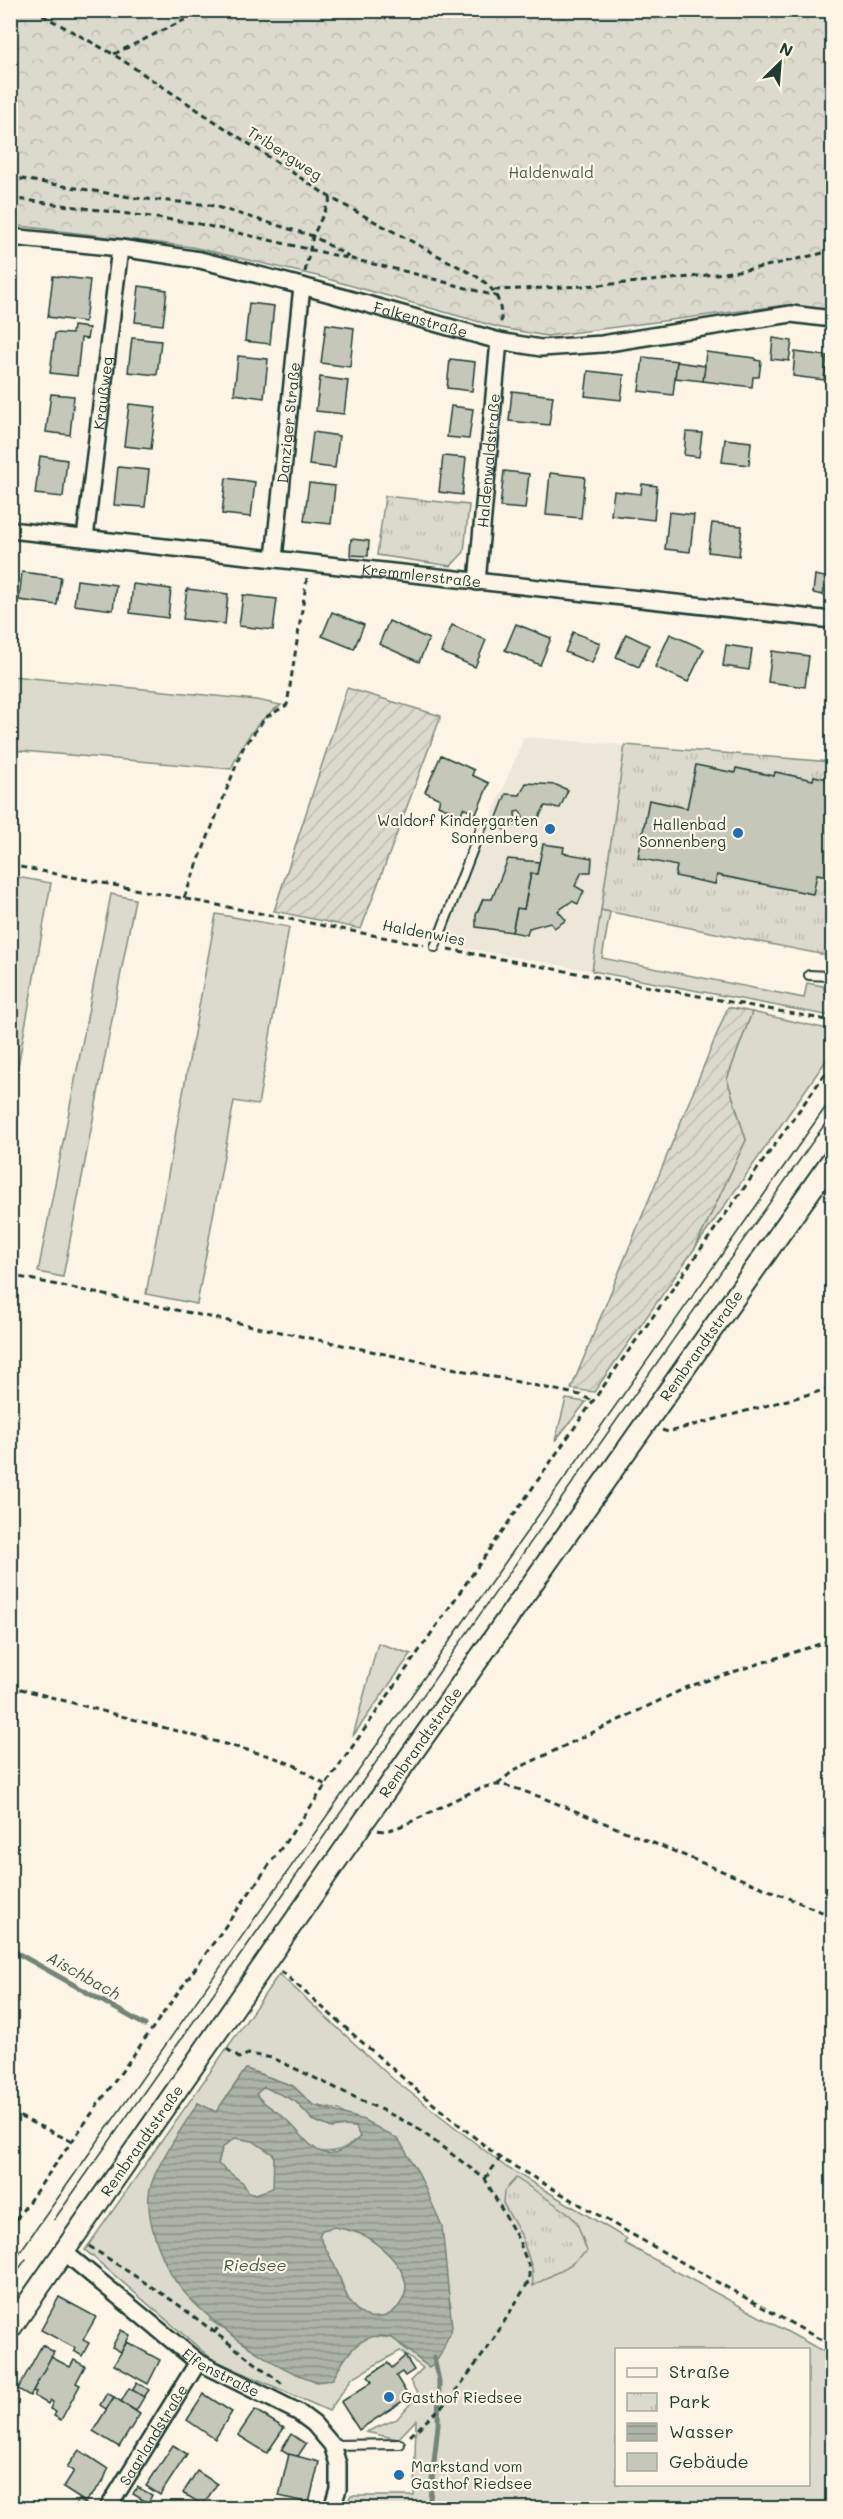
<svg xmlns="http://www.w3.org/2000/svg" width="843" height="2519" viewBox="0 0 843 2519" font-family="Mali,sans-serif">
  <defs>
    <pattern id="forest-crowns" width="20" height="18" patternUnits="userSpaceOnUse" patternTransform="scale(1.5)"><rect width="20" height="18" fill="#dcdacc"/><path d="M2 6a3 3 0 1 1 6 0M12 15a3 3 0 1 1 6 0" fill="none" stroke="#bcbcb0"/></pattern>
    <pattern id="park-tufts" width="24" height="20" patternUnits="userSpaceOnUse" patternTransform="scale(1.5)"><rect width="24" height="20" fill="#dcdacc"/><path d="M3 7l-1-3M5 7V3M7 7l1-3M15 17l-1-3M17 17v-4M19 17l1-3" fill="none" stroke="#bcbcb0"/></pattern>
    <pattern id="garden-furrows" width="10" height="10" patternUnits="userSpaceOnUse" patternTransform="scale(1.5)"><rect width="10" height="10" fill="#dcdacc"/><path d="M-1 1l2-2M0 10L10 0M9 11l2-2" fill="none" stroke="#bcbcb0"/></pattern>
    <pattern id="water-rules" width="6" height="5" patternUnits="userSpaceOnUse" patternTransform="scale(1.5)"><rect width="6" height="5" fill="#aeb3a7"/><path d="M0 2.5h6" fill="none" stroke="#8d9389"/></pattern>
  </defs>
  <rect width="100%" height="100%" fill="#fcf5e5"/>
  <filter id="ink" filterUnits="userSpaceOnUse"><feTurbulence type="fractalNoise" baseFrequency=".0167" numOctaves="2"/><feDisplacementMap in="SourceGraphic" scale="12" xChannelSelector="R" yChannelSelector="G"/><feConvolveMatrix kernelMatrix="1 2 1 2 8 2 1 2 1" color-interpolation-filters="sRGB"/></filter>
  <g filter="url(#ink)">
    <path fill="#ece7d8" d="M 524,737 L 625,745 L 592,971 L 447,945 L 443,935 Z"/>
    <g fill="#dcdacc" stroke="#7e8c80" stroke-width="1.5" fill-rule="evenodd">
      <path d="M 11,676 L 256,700 L 281,705 C 256,721 243,742 231,769 L 11,750 Z"/>
      <path d="M 11,876 L 51,883 L 11,1105 L 10,876 Z"/>
      <path d="M 111,894 L 135,899 L 63,1277 L 38,1272 Z"/>
      <path d="M 601,910 L 610,912 L 602,958 L 804,998 L 807,983 L 823,986 L 832,1013 L 831,1016 L 592,971 Z"/>
      <path d="M 216,914 L 289,927 L 258,1105 L 234,1101 L 197,1304 L 146,1294 Z"/>
      <path d="M 752,1012 L 832,1030 L 832,1052 L 695,1248 L 746,1140 L 727,1079 Z"/>
      <path d="M 566,1399 L 586,1402 L 555,1441 Z"/>
      <path d="M 378,1643 L 411,1654 L 353,1736 Z"/>
      <path d="M 279,1974 L 393,2079 L 506,2167 L 627,2239 L 624,2243 L 832,2356 L 832,2508 L 344,2508 L 351,2496 L 414,2496 L 416,2420 L 398,2439 L 366,2432 L 397,2419 L 418,2395 L 410,2381 L 423,2368 L 400,2351 L 352,2378 L 329,2411 L 212,2359 L 85,2250 ZM 246,2069 L 293,2086 L 313,2105 L 339,2110 L 418,2172 L 451,2306 L 407,2352 L 394,2338 L 371,2336 L 352,2347 L 343,2361 L 317,2382 L 273,2361 L 210,2320 L 198,2103 L 216,2112 ZM 616,2350 L 808,2350 L 808,2484 L 616,2484 Z"/>
      <path d="M 264,2086 L 295,2101 L 313,2120 L 332,2128 L 345,2126 L 356,2127 L 360,2137 C 346,2149 334,2154 315,2151 L 281,2115 L 263,2103 L 256,2094 Z"/>
      <path d="M 235,2138 L 253,2141 L 274,2155 L 274,2188 L 256,2194 L 248,2192 L 243,2183 L 218,2164 L 222,2148 Z"/>
      <path d="M 334,2227 C 345,2229 355,2231 365,2236 C 385,2248 417,2276 402,2301 C 398,2309 390,2316 381,2317 C 373,2318 367,2318 360,2313 C 345,2301 344,2285 336,2269 C 331,2258 325,2247 319,2236 L 322,2230 Z"/>
    </g>
    <path fill="url(#forest-crowns)" stroke="#7e8c80" stroke-width="1.5" d="M 11,11 L 832,11 L 832,312 L 786,305 L 547,336 L 501,328 L 317,276 L 192,247 L 11,225 Z"/>
    <g fill="url(#park-tufts)" stroke="#7e8c80" stroke-width="1.5">
      <path d="M 385,496 L 469,505 L 464,552 L 451,566 L 377,555 Z"/>
      <path d="M 625,745 L 832,762 L 832,945 L 825,955 L 601,910 Z"/>
      <path d="M 516,2178 L 567,2212 L 577,2223 L 587,2251 L 570,2265 L 533,2286 L 532,2268 L 521,2235 L 503,2203 L 504,2191 Z"/>
    </g>
    <g fill="url(#garden-furrows)" stroke="#7e8c80" stroke-width="1.5">
      <path d="M 347,688 L 441,716 L 361,929 L 274,911 Z"/>
      <path d="M 728,1007 L 752,1012 L 727,1079 L 746,1140 L 695,1248 L 594,1392 L 571,1389 Z"/>
    </g>
    <path fill="url(#water-rules)" stroke="#758479" stroke-width="1.5" fill-rule="evenodd" d="M 246,2069 L 293,2086 L 313,2105 L 364,2120 L 399,2140 L 418,2172 L 442,2226 L 452,2327 L 441,2354 L 435,2363 L 429,2367 C 422,2363 395,2339 392,2338 C 361,2328 345,2356 333,2379 C 328,2380 321,2383 316,2381 C 272,2369 194,2313 171,2274 C 159,2252 147,2221 149,2195 C 151,2171 184,2125 198,2103 L 216,2112 ZM 264,2087 L 295,2101 L 313,2120 L 332,2128 L 345,2126 L 356,2127 L 360,2137 C 318,2175 311,2139 281,2115 C 271,2107 263,2104 256,2094 ZM 235,2138 L 253,2141 L 274,2155 L 273,2188 L 256,2194 L 248,2192 L 243,2183 L 218,2164 L 222,2148 ZM 334,2227 C 344,2229 355,2231 365,2236 C 385,2248 417,2276 402,2301 C 398,2309 390,2316 381,2317 C 373,2318 367,2318 360,2313 C 345,2301 343,2285 336,2269 C 331,2258 325,2247 319,2236 L 322,2230 Z"/>
    <g fill="none" stroke-linecap="round" stroke-linejoin="round">
      <g stroke="#758479" stroke-width="5">
        <path d="M 10,1949 L 145,2025"/>
        <path d="M 429,2508 L 438,2425 L 439,2381 L 434,2358"/>
      </g>
    </g>
    <g fill="#c5c7b9" stroke="#1f3d34" stroke-width="1.5">
      <path d="M 53,276 L 90,280 L 85,322 L 48,317 Z"/>
      <path d="M 139,286 L 167,290 L 163,325 L 135,322 Z"/>
      <path d="M 249,303 L 274,306 L 270,344 L 245,341 Z"/>
      <path d="M 326,324 L 354,328 L 350,367 L 321,363 Z"/>
      <path d="M 73,326 L 89,328 L 87,339 L 81,338 L 77,376 L 50,373 L 55,333 L 72,334 Z"/>
      <path d="M 132,338 L 161,341 L 157,375 L 128,372 Z"/>
      <path d="M 773,338 L 792,341 L 789,361 L 771,359 Z"/>
      <path d="M 706,352 L 755,358 L 755,360 L 761,361 L 759,377 L 753,377 L 752,387 L 703,381 Z"/>
      <path d="M 795,352 L 827,356 L 824,380 L 793,376 Z"/>
      <path d="M 238,356 L 268,359 L 264,398 L 234,394 Z"/>
      <path d="M 643,357 L 677,361 L 673,395 L 639,391 Z"/>
      <path d="M 450,359 L 475,362 L 472,391 L 447,388 Z"/>
      <path d="M 677,362 L 705,366 L 703,381 L 675,378 Z"/>
      <path d="M 588,371 L 624,375 L 621,400 L 585,396 Z"/>
      <path d="M 320,377 L 348,381 L 344,414 L 316,411 Z"/>
      <path d="M 512,391 L 553,396 L 549,425 L 509,421 Z"/>
      <path d="M 51,394 L 74,396 L 70,435 L 46,432 Z"/>
      <path d="M 129,404 L 156,407 L 151,449 L 124,446 Z"/>
      <path d="M 451,406 L 473,409 L 469,439 L 447,437 Z"/>
      <path d="M 313,432 L 339,436 L 335,468 L 309,465 Z"/>
      <path d="M 686,432 L 702,433 L 699,457 L 684,455 Z"/>
      <path d="M 725,439 L 751,442 L 749,465 L 722,462 Z"/>
      <path d="M 40,456 L 67,460 L 63,497 L 35,494 Z"/>
      <path d="M 443,456 L 466,458 L 462,495 L 439,492 Z"/>
      <path d="M 118,467 L 149,470 L 145,507 L 114,505 Z"/>
      <path d="M 504,471 L 529,474 L 525,509 L 500,507 Z"/>
      <path d="M 550,473 L 585,477 L 581,518 L 546,515 Z"/>
      <path d="M 226,478 L 255,482 L 251,517 L 222,514 Z"/>
      <path d="M 309,483 L 335,486 L 331,524 L 304,521 Z"/>
      <path d="M 642,484 L 657,486 L 654,520 L 611,515 L 614,491 L 641,494 Z"/>
      <path d="M 669,512 L 694,515 L 690,552 L 665,549 Z"/>
      <path d="M 712,523 L 742,526 L 739,556 L 708,552 Z"/>
      <path d="M 351,539 L 369,541 L 368,556 L 350,555 Z"/>
      <path d="M 22,572 L 61,577 L 57,605 L 19,600 Z"/>
      <path d="M 815,575 L 825,577 L 823,595 L 813,593 Z"/>
      <path d="M 77,580 L 116,585 L 113,610 L 74,605 Z"/>
      <path d="M 133,584 L 171,589 L 168,618 L 130,613 Z"/>
      <path d="M 187,589 L 228,594 L 225,624 L 183,619 Z"/>
      <path d="M 243,595 L 277,599 L 273,630 L 239,626 Z"/>
      <path d="M 332,612 L 364,625 L 354,649 L 322,636 Z"/>
      <path d="M 389,621 L 429,639 L 419,662 L 379,644 Z"/>
      <path d="M 516,624 L 551,638 L 540,665 L 505,650 Z"/>
      <path d="M 452,625 L 486,640 L 475,667 L 441,652 Z"/>
      <path d="M 573,632 L 600,643 L 592,663 L 565,652 Z"/>
      <path d="M 626,634 L 649,645 L 639,667 L 616,657 Z"/>
      <path d="M 670,634 L 704,649 L 688,682 L 655,667 Z"/>
      <path d="M 726,645 L 752,649 L 749,670 L 723,666 Z"/>
      <path d="M 772,651 L 809,656 L 805,687 L 768,682 Z"/>
      <path d="M 441,755 L 474,770 L 472,775 L 489,783 L 476,814 L 463,808 L 461,815 L 438,805 L 440,799 L 425,792 Z"/>
      <path d="M 696,765 L 735,773 L 736,768 L 774,776 L 775,772 L 813,780 L 814,776 L 832,780 L 832,877 L 817,874 L 813,894 L 717,875 L 715,884 L 675,876 L 677,866 L 638,858 L 649,800 L 687,808 Z"/>
      <path d="M 526,783 L 556,785 L 568,790 L 560,808 L 545,806 L 537,821 L 524,820 L 520,811 L 515,812 L 516,825 L 505,830 L 494,825 L 506,794 L 520,795 Z"/>
      <path d="M 543,844 L 564,847 L 563,853 L 592,858 L 591,872 L 582,872 L 575,886 L 584,891 L 578,904 L 572,901 L 558,911 L 566,920 L 554,928 L 550,922 L 529,928 L 527,935 L 512,932 L 517,908 L 524,909 L 531,873 L 537,874 Z"/>
      <path d="M 508,859 L 539,862 L 537,874 L 531,873 L 524,909 L 517,908 L 512,932 L 476,927 L 476,915 L 483,899 L 492,899 Z"/>
      <path d="M 59,2297 L 96,2317 L 83,2340 L 89,2343 L 82,2356 L 74,2351 L 75,2348 L 41,2330 Z"/>
      <path d="M 121,2330 L 130,2335 L 121,2352 L 112,2347 Z"/>
      <path d="M 127,2342 L 160,2360 L 148,2384 L 114,2365 Z"/>
      <path d="M 42,2345 L 54,2352 L 30,2396 L 18,2389 Z"/>
      <path d="M 405,2356 L 414,2370 L 405,2376 L 402,2372 L 396,2376 L 409,2397 L 359,2430 L 341,2402 L 372,2382 L 368,2376 L 388,2363 L 392,2368 Z"/>
      <path d="M 51,2357 L 70,2367 L 74,2360 L 85,2366 L 76,2383 L 80,2385 L 61,2420 L 54,2416 L 56,2412 L 50,2409 L 53,2402 L 50,2400 L 48,2404 L 34,2396 L 36,2392 L 33,2391 Z"/>
      <path d="M 137,2382 L 149,2390 L 144,2397 L 132,2390 Z"/>
      <path d="M 129,2388 L 144,2397 L 136,2411 L 121,2402 Z"/>
      <path d="M 107,2393 L 114,2397 L 106,2409 L 100,2405 Z"/>
      <path d="M 204,2394 L 232,2412 L 215,2439 L 187,2420 Z"/>
      <path d="M 114,2397 L 140,2414 L 119,2447 L 93,2431 Z"/>
      <path d="M 255,2410 L 284,2428 L 267,2453 L 238,2435 Z"/>
      <path d="M 291,2434 L 306,2444 L 298,2456 L 289,2455 L 281,2450 Z"/>
      <path d="M 173,2445 L 187,2454 L 160,2495 L 146,2486 Z"/>
      <path d="M 79,2450 L 108,2469 L 103,2482 L 85,2502 L 63,2488 L 74,2471 L 67,2467 Z"/>
      <path d="M 289,2454 L 319,2462 L 309,2503 L 279,2496 Z"/>
      <path d="M 197,2471 L 217,2484 L 203,2505 L 183,2493 Z"/>
      <path d="M 137,2487 L 152,2495 L 148,2503 L 133,2494 Z"/>
      <path d="M 79,2500 L 92,2508 L 73,2508 Z"/>
      <path d="M 142,2500 L 148,2503 L 157,2508 L 137,2508 Z"/>
      <path d="M 21,2501 L 33,2508 L 16,2508 Z"/>
    </g>
    <g fill="none" stroke-linecap="round" stroke-linejoin="round">
      <g stroke="#1f3d34" stroke-width="12">
        <g id="lane">
          <path d="M 435,947 L 483,823"/>
          <path d="M 809,975 L 828,976 L 832,969"/>
          <path d="M 332,2445 L 400,2444"/>
        </g>
      </g>
      <g stroke="#1f3d34" stroke-width="20">
        <g id="street">
          <path id="s1" d="M 10,237 L 120,248 L 200,260 L 302,286 L 499,341 L 541,348 L 602,344 L 791,314 L 832,319"/>
          <path id="s2" d="M 10,530 L 832,620"/>
          <path id="s3" d="M 85,538 L 120,248"/>
          <path id="s4" d="M 274,558 L 302,286"/>
          <path id="s5" d="M 477,582 L 499,341"/>
          <path id="s6" d="M 63,2251 L 198,2362 L 298,2412 L 314,2424 L 332,2445 L 338,2464 L 338,2489 L 332,2508"/>
          <path id="s7" d="M 108,2508 L 198,2362"/>
        </g>
      </g>
      <g stroke="#1f3d34" stroke-width="24">
        <g id="secondary">
          <path id="s8" d="M 10,2329 L 362,1824 L 832,1160"/>
        </g>
      </g>
      <g stroke="#1f3d34" stroke-width="3" stroke-dasharray="6 4.5" stroke-linecap="butt">
        <path d="M 33,10 L 113,54 L 331,198 L 476,276 C 496,289 502,301 501,325"/>
        <path d="M 114,54 L 205,10"/>
        <path d="M 10,177 L 136,198 L 210,205 L 313,236 L 349,257"/>
        <path d="M 10,198 L 195,223 L 408,272 L 499,297"/>
        <path d="M 305,272 L 313,236 L 331,198"/>
        <path d="M 494,290 C 580,287 666,282 751,269 C 778,264 805,257 832,251"/>
        <path d="M 10,865 L 424,945"/>
        <path d="M 184,898 L 243,748 L 265,718 L 287,705 L 307,578"/>
        <path d="M 448,949 L 832,1021"/>
        <path d="M 830,986 L 832,994"/>
        <path d="M 10,1275 L 580,1395 L 593,1401"/>
        <path d="M 662,1430 L 668,1432 L 832,1388"/>
        <path d="M 10,1686 L 273,1757 L 296,1766 L 325,1785"/>
        <path d="M 498,1784 L 514,1770 L 690,1686 L 832,1640"/>
        <path d="M 378,1830 C 398,1837 466,1787 495,1785 C 509,1784 527,1793 541,1797 L 832,1916"/>
        <path d="M 281,1971 L 420,2093 L 500,2158 L 624,2230 L 832,2346"/>
        <path d="M 227,2049 L 239,2058 L 248,2054 L 273,2058 L 413,2125 L 485,2179 L 519,2241 L 529,2267 L 529,2281 L 490,2345 L 450,2399 L 410,2436"/>
        <path d="M 10,2112 L 73,2142"/>
        <path d="M 485,2179 L 500,2158"/>
        <path d="M 10,2228 L 309,1809 L 593,1401 L 832,1064"/>
        <path d="M 89,2246 L 176,2303 L 284,2385"/>
        <path d="M 214,2333 L 219,2326"/>
      </g>
      <use href="#lane" stroke="#fcf5e5" stroke-width="8"/>
      <use href="#street" stroke="#fcf5e5" stroke-width="15"/>
      <use href="#secondary" stroke="#fcf5e5" stroke-width="20"/>
      <g stroke="#1f3d34" stroke-width="1.5">
        <path d="M 54,2220 L 832,1114"/>
        <path d="M 10,2266 L 832,1098"/>
        <path d="M 10,2281 L 26,2259"/>
      </g>
    </g>
  </g>
  <g fill="#1f6fb2" stroke="#fcf5e5" stroke-width="2">
    <circle cx="550" cy="829" r="6"/>
    <circle cx="738" cy="833" r="6"/>
    <circle cx="389" cy="2397" r="6"/>
    <circle cx="399" cy="2475" r="6"/>
  </g>
  <g text-anchor="middle" dominant-baseline="central" stroke-width="4.5" stroke-linejoin="round" paint-order="stroke">
    <g font-size="15" fill="#1f3d34" stroke="#fcf5e5">
      <text transform="translate(285 153) rotate(33)">Tribergweg</text>
      <text stroke="none"><textPath href="#s1" startOffset="420">Falkenstraße</textPath></text>
      <text stroke="none"><textPath href="#s3" startOffset="146">Kraußweg</textPath></text>
      <text stroke="none"><textPath href="#s4" startOffset="136">Danziger Straße</textPath></text>
      <text stroke="none"><textPath href="#s5" startOffset="122">Haldenwaldstraße</textPath></text>
      <text stroke="none"><textPath href="#s2" startOffset="414">Kremmlerstraße</textPath></text>
      <text transform="translate(424 932) rotate(11)">Haldenwies</text>
      <text stroke="none"><textPath href="#s8" startOffset="1202">Rembrandtstraße</textPath></text>
      <text stroke="none"><textPath href="#s8" startOffset="716">Rembrandtstraße</textPath></text>
      <text stroke="none"><textPath href="#s8" startOffset="230">Rembrandtstraße</textPath></text>
      <text stroke="none"><textPath href="#s6" startOffset="200">Elfenstraße</textPath></text>
      <text stroke="none"><textPath href="#s7" startOffset="86">Saarlandstraße</textPath></text>
    </g>
    <g font-size="15" fill="#455c52" stroke="#fcf5e5">
      <text x="551" y="172">Haldenwald</text>
    </g>
    <g font-size="15" fill="#1f3d34" stroke="#fcf5e5" text-anchor="end">
      <text x="538" y="820">Waldorf Kindergarten<tspan x="538" dy="17">Sonnenberg</tspan></text>
      <text x="726" y="824">Hallenbad<tspan x="726" dy="17">Sonnenberg</tspan></text>
      <text x="401" y="2397" text-anchor="start">Gasthof Riedsee</text>
      <text x="411" y="2466" text-anchor="start">Markstand vom<tspan x="411" dy="17">Gasthof Riedsee</tspan></text>
    </g>
    <g font-size="16" font-style="italic" fill="#435a51" stroke="#fcf5e5">
      <text transform="translate(84 1975) rotate(29)">Aischbach</text>
      <text x="255" y="2264">Riedsee</text>
    </g>
  </g>
  <rect width="843" height="2519" fill="none" stroke="#fcf5e5" stroke-width="36"/>
  <rect x="18" y="18" width="807" height="2483" fill="none" stroke="#1f3d34" stroke-width="2" filter="url(#ink)"/>
  <rect x="615" y="2348" width="195" height="138" fill="#fcf5e5" stroke="#a4ab9e" stroke-width="1.5"/>
  <rect x="627" y="2368" width="30" height="9" fill="#fcf5e5" stroke="#a4ab9e" stroke-width="1.5"/>
  <text x="669" y="2378" font-size="18" fill="#1f3d34">Straße</text>
  <rect x="627" y="2393" width="30" height="18" fill="url(#park-tufts)" stroke="#a4ab9e" stroke-width="1.5"/>
  <text x="669" y="2408" font-size="18" fill="#1f3d34">Park</text>
  <rect x="627" y="2423" width="30" height="18" fill="url(#water-rules)" stroke="#a4ab9e" stroke-width="1.5"/>
  <text x="669" y="2438" font-size="18" fill="#1f3d34">Wasser</text>
  <rect x="627" y="2453" width="30" height="18" fill="#c5c7b9" stroke="#a4ab9e" stroke-width="1.5"/>
  <text x="669" y="2468" font-size="18" fill="#1f3d34">Gebäude</text>
  <g transform="translate(780 63) rotate(25)" stroke="#fcf5e5" stroke-width="4.5" paint-order="stroke">
  <path d="M0-4.5L10 22L0 15L-10 22Z" fill="#1f3d34"/>
  <text y="-9" font-size="16" font-weight="bold" text-anchor="middle" fill="#1f3d34">N</text>
  </g>
</svg>
